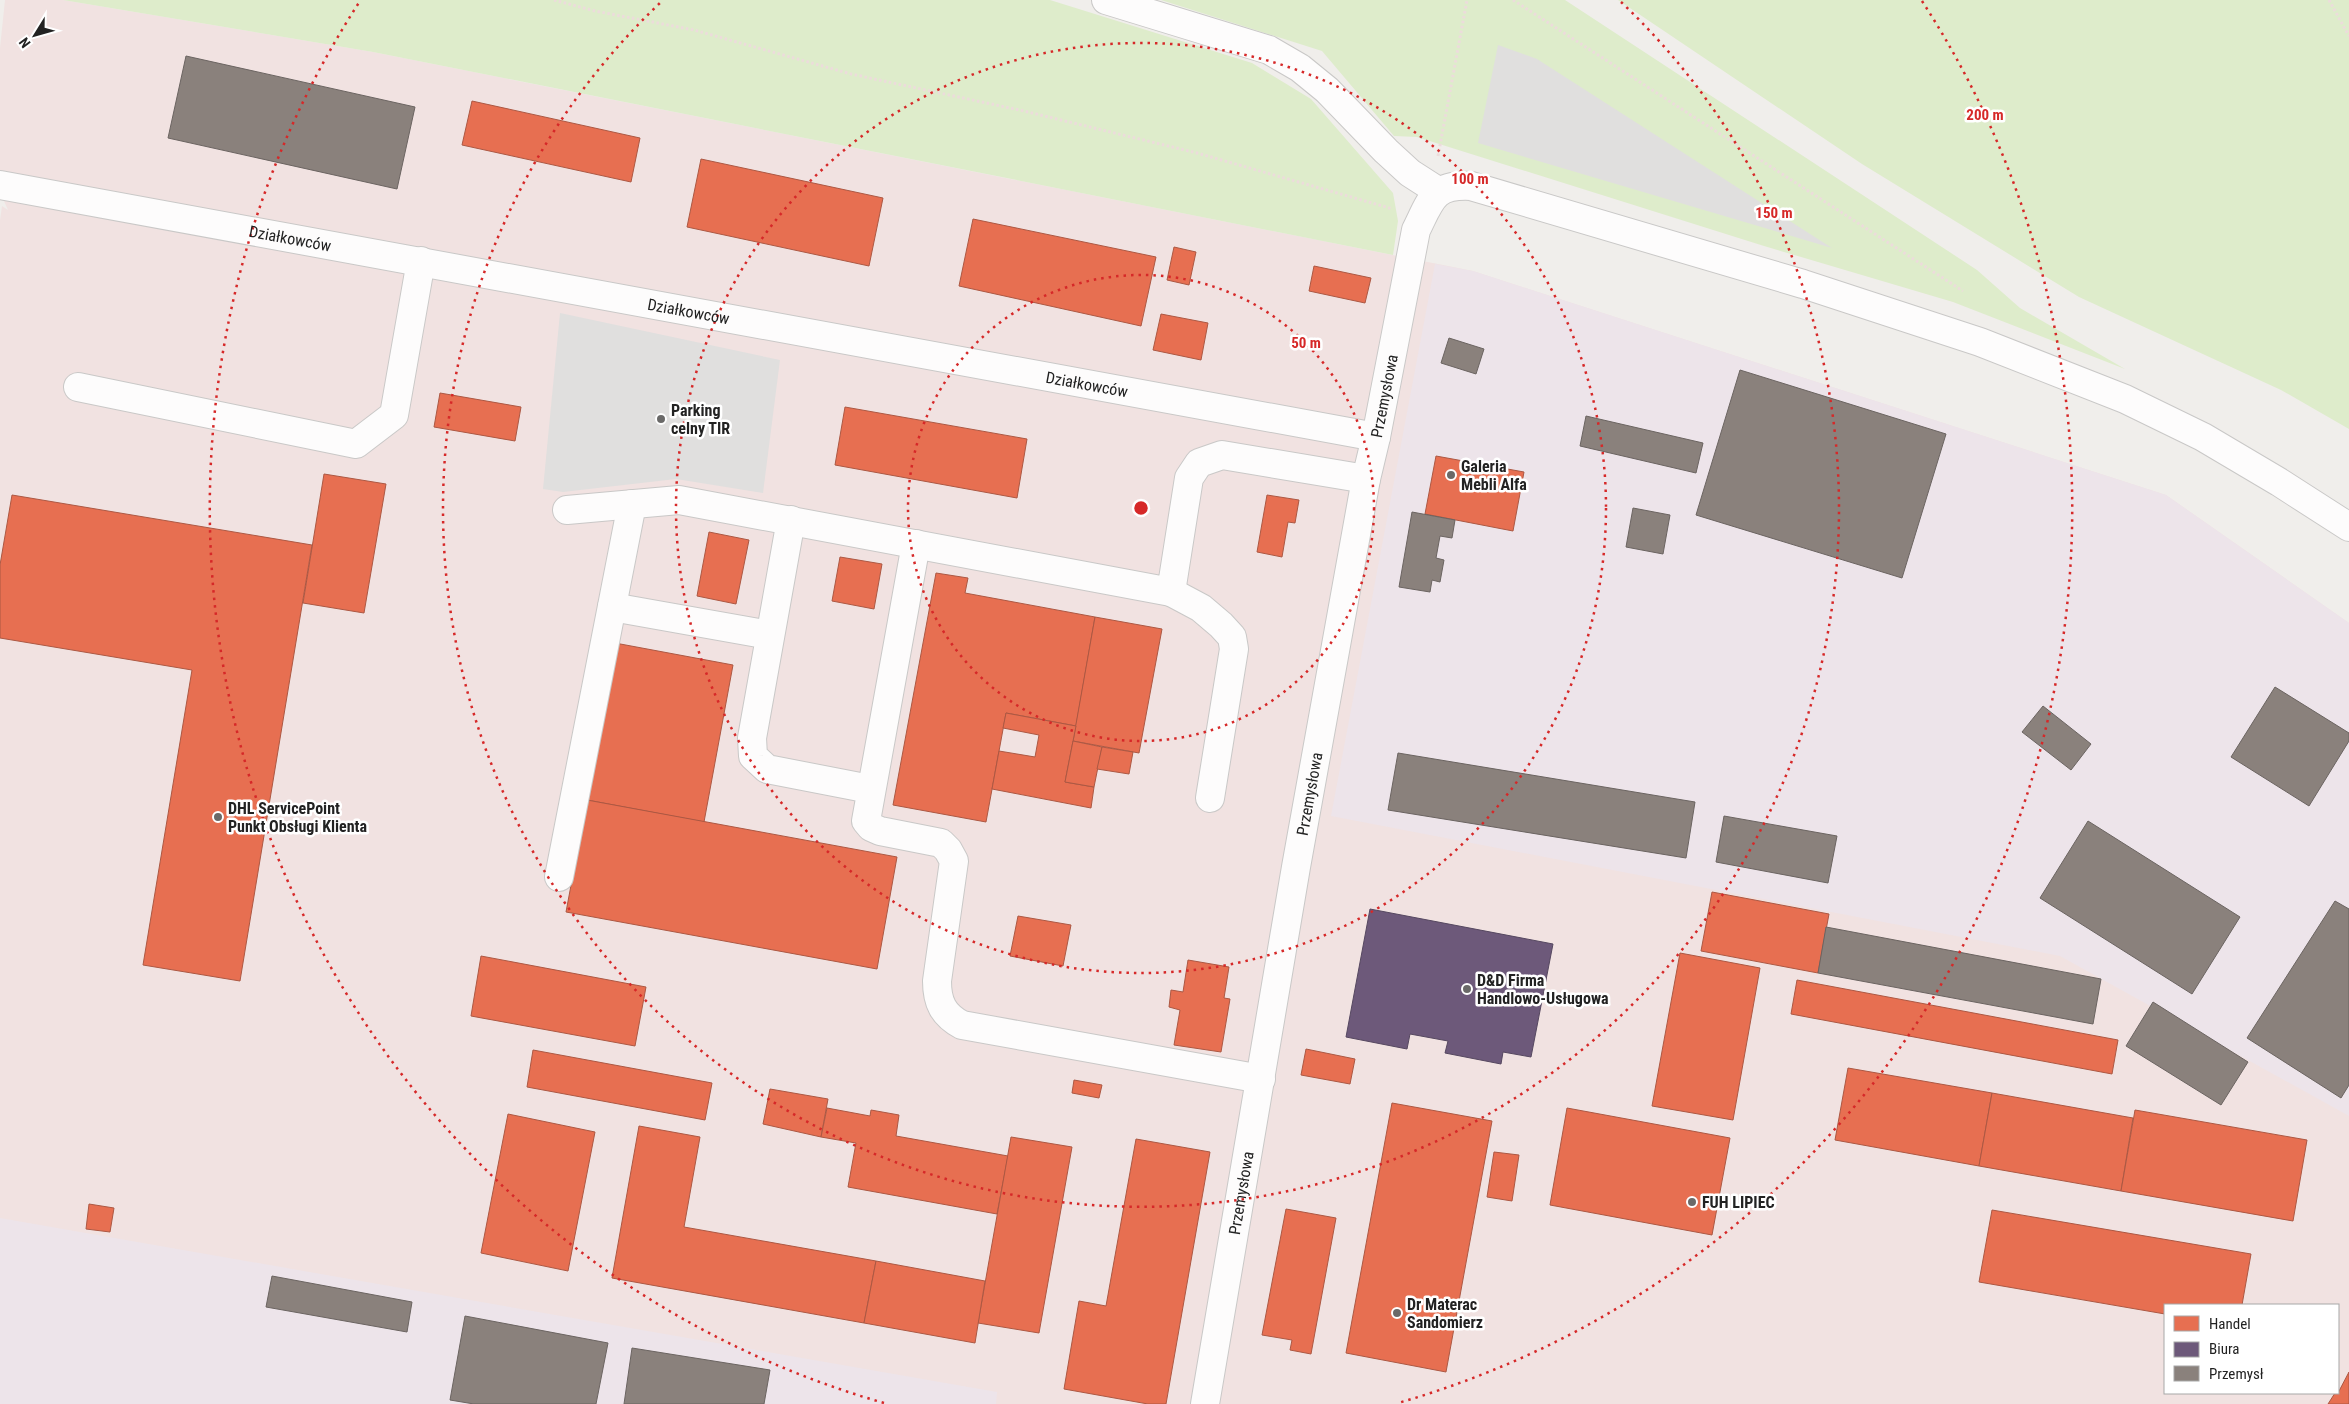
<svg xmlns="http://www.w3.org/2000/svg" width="2349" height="1404" viewBox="0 0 2349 1404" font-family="'Roboto Condensed',sans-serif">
  <rect width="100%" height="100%" fill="#f0eeeb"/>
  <path fill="#f1e2e1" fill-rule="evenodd" d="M 5,0 L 63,0 L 373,52 L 1473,271 L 2166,495 L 2349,623 L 2349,1404 L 0,1404 L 0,220 L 2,206 L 8,210 L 0,192 L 0,48 ZM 2165,1305 L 2338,1305 L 2338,1393 L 2165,1393 Z"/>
  <g fill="#ede4ea">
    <path d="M 1435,264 L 1473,271 L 2166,495 L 2349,623 L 2349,1116 L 2060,956 L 1331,816 Z"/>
    <path d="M 0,1218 L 997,1392 L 996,1404 L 0,1404 Z"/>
  </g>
  <g fill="#deeccb">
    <path d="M 63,0 L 1050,0 L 1252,63 L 1311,99 L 1393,193 L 1398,221 L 1393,255 L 373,52 Z"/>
    <path d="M 1161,0 L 1565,0 L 1977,270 L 2020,308 L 2125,369 L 1953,302 L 1764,246 L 1417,137 L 1394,136 L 1322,51 Z"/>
    <path d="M 1618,0 L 2349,0 L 2349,429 L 2281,390 L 2079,297 L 1862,164 Z"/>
  </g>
  <g fill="#e0dfde">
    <path d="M 1498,45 L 1537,59 L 1832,248 L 1478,143 Z"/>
    <path d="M 560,313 L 780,360 L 763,493 L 676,479 L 563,492 L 543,489 Z"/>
  </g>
  <g fill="#e76f51" stroke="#ac5843">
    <path d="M 472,101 L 640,138 L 631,182 L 462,145 Z"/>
    <path d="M 701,159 L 883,198 L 869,266 L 687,227 Z"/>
    <path d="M 973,219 L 1156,257 L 1141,326 L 959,286 Z"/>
    <path d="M 1174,247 L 1196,252 L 1189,285 L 1167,280 Z"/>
    <path d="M 1314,266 L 1371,278 L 1365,303 L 1309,291 Z"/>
    <path d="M 1161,314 L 1208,323 L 1201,360 L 1153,350 Z"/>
    <path d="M 440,393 L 521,407 L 515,441 L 434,427 Z"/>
    <path d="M 845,407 L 1027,439 L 1017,498 L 835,465 Z"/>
    <path d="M 1436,456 L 1524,472 L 1513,531 L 1425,514 Z"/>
    <path d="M 324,474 L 386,484 L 364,613 L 303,603 Z"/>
    <path d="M 12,495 L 312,545 L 240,981 L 143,965 L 192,670 L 0,638 L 0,565 Z"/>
    <path d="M 1267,495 L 1299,500 L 1295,523 L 1288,522 L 1282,557 L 1257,552 Z"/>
    <path d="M 709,532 L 749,540 L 736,604 L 697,596 Z"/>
    <path d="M 840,557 L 882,564 L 874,609 L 832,601 Z"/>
    <path d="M 936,573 L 968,578 L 965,593 L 1095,617 L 1076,726 L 1006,713 L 986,822 L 893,805 Z"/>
    <path d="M 1095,617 L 1162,629 L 1139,753 L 1073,741 Z"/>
    <path d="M 615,643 L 733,665 L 704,822 L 587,800 Z"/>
    <path d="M 1006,713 L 1076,726 L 1065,782 L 1094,787 L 1091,808 L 992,789 L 999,751 L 1035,757 L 1039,735 L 1003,728 Z"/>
    <path d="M 1073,741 L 1102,747 L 1094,787 L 1065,782 Z"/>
    <path d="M 1102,747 L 1133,752 L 1129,774 L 1097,769 Z"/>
    <path d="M 587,800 L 897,857 L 877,969 L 566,912 Z"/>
    <path d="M 1712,892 L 1829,914 L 1818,973 L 1701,951 Z"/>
    <path d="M 1018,916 L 1071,925 L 1063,966 L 1010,956 Z"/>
    <path d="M 1680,953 L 1760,968 L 1733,1120 L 1652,1106 Z"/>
    <path d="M 481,956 L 646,987 L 635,1046 L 471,1016 Z"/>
    <path d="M 1188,960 L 1229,967 L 1224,998 L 1230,999 L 1221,1052 L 1174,1045 L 1180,1010 L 1169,1007 L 1171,990 L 1183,992 Z"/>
    <path d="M 1797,980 L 2118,1040 L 2112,1074 L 1791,1014 Z"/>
    <path d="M 1306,1049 L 1355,1059 L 1350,1084 L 1301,1075 Z"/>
    <path d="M 533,1050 L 712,1083 L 705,1120 L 527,1087 Z"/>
    <path d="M 1848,1068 L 1992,1093 L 1979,1166 L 1835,1140 Z"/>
    <path d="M 1074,1080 L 1102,1085 L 1099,1098 L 1072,1093 Z"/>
    <path d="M 770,1089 L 828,1099 L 821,1137 L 763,1124 Z"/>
    <path d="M 1992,1093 L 2133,1118 L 2121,1191 L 1979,1166 Z"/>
    <path d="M 1392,1103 L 1492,1121 L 1446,1372 L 1346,1353 Z"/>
    <path d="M 827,1108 L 870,1116 L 871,1110 L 899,1115 L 896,1136 L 1008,1156 L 997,1214 L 848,1187 L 856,1143 L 821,1137 Z"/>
    <path d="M 1567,1108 L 1730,1138 L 1712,1235 L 1550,1205 Z"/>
    <path d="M 2135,1110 L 2307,1140 L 2293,1221 L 2121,1191 Z"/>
    <path d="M 508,1114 L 595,1132 L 568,1271 L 481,1253 Z"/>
    <path d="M 639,1126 L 700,1137 L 684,1227 L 876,1261 L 864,1323 L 612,1278 Z"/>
    <path d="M 1011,1137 L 1072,1147 L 1039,1333 L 978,1323 Z"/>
    <path d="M 1136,1139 L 1210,1152 L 1166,1404 L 1148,1404 L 1064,1389 L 1079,1301 L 1106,1306 Z"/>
    <path d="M 1494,1152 L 1519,1155 L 1512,1201 L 1487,1197 Z"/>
    <path d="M 89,1204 L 114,1208 L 110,1232 L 86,1229 Z"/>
    <path d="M 1286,1209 L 1336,1218 L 1311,1354 L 1290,1350 L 1292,1340 L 1262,1335 Z"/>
    <path d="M 1992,1210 L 2251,1254 L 2242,1305 L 2165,1305 L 2165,1314 L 1979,1282 Z"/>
    <path d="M 876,1261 L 985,1281 L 975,1343 L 864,1323 Z"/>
    <path d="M 2349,1372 L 2349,1404 L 2328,1404 L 2335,1393 L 2338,1393 Z"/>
  </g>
  <path fill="#6d597a" stroke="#564860" d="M 1370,909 L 1553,944 L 1531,1057 L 1503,1052 L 1501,1064 L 1445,1053 L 1448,1041 L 1410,1034 L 1407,1049 L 1346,1037 Z"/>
  <g fill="#8a817c" stroke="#6b6461">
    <path d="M 186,56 L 415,107 L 397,189 L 168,138 Z"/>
    <path d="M 1449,338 L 1484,349 L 1476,374 L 1441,363 Z"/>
    <path d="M 1740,370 L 1946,434 L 1902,578 L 1696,515 Z"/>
    <path d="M 1586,416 L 1703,443 L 1696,473 L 1580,446 Z"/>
    <path d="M 1633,508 L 1670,515 L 1663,554 L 1626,547 Z"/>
    <path d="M 1412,512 L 1455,520 L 1452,538 L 1440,536 L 1436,558 L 1444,560 L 1440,582 L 1432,580 L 1430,592 L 1399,587 Z"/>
    <path d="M 2275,687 L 2349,733 L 2349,741 L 2309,806 L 2231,757 Z"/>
    <path d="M 2043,706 L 2091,744 L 2071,770 L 2022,732 Z"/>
    <path d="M 1398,753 L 1695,802 L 1686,858 L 1388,810 Z"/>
    <path d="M 1724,816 L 1837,836 L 1828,883 L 1716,862 Z"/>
    <path d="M 2088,821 L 2240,917 L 2192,994 L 2040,898 Z"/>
    <path d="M 2335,901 L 2349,909 L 2349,1085 L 2341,1098 L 2247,1038 Z"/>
    <path d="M 1826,927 L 2101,979 L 2093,1024 L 1818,973 Z"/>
    <path d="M 2153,1002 L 2248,1062 L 2221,1105 L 2126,1046 Z"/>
    <path d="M 272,1276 L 412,1302 L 407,1332 L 266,1307 Z"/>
    <path d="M 465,1316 L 608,1343 L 596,1404 L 474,1404 L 450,1400 Z"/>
    <path d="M 632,1348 L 770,1370 L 764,1404 L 624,1404 Z"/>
  </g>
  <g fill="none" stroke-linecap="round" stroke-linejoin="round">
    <g stroke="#c9c8c7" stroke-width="30">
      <g id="minor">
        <path d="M 1106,0 L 1269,50 L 1300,68 L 1327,90 L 1386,151 L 1410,173 L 1438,191"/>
        <path id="s1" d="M 0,185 L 1376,437"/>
        <path d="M 78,387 L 356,444 L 394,415 L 421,261"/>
        <path d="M 567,510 L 679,500 L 1171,592 L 1189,478 L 1199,463 L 1222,455 L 1366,479"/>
        <path d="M 791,520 L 752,738 L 753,756 L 767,769 L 870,789"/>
        <path d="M 916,544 L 866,821 L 871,827 L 880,831 L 941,843 L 948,850 L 954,861 L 937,981 C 937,1002 943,1015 962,1025 L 1261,1079"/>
        <path d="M 1171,592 L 1201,608 L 1221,625 L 1232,637 L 1234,649 L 1210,798"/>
        <path d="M 612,607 L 770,635"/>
        <path d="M 559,877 L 632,504"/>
        <path id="s2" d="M 1205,1404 L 1296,867 L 1366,479 L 1376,437 L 1416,230 C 1431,200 1433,184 1471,186 L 1803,284 L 1980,342 L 2125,399 L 2203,437 L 2279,482 L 2349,527"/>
      </g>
    </g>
    <g stroke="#ecdcdb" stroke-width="3" stroke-dasharray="2.5 2.5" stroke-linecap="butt">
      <path d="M 554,0 L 595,11 L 694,30 L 851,74 L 1024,111 L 1197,153 L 1393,209"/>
      <path d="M 1513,0 L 1963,291"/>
      <path d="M 2329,0 L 2349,36"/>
      <path d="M 1438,156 L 1467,0"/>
    </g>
    <use href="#minor" stroke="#fdfcfc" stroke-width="28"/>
  </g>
  <g fill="none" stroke="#d62828" stroke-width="2.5" stroke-dasharray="2.5 5">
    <circle cx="1141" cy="508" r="233"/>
    <circle cx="1141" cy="508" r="465"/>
    <path d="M1621 2A698 698 0 1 1 661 2"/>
    <path d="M884 1403A931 931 0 0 1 360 1M1922 1A931 931 0 0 1 1398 1403"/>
  </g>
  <g fill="#6a6968" stroke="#fff" stroke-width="2">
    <circle cx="661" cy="419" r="5"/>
    <circle cx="1451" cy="475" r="5"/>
    <circle cx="218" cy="817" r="5"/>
    <circle cx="1467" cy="989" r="5"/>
    <circle cx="1692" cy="1202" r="5"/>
    <circle cx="1397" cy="1313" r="5"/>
  </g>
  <g text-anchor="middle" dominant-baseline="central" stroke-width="5" stroke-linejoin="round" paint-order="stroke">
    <g font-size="16" fill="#222" stroke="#fff">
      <text stroke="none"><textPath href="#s1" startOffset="295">Działkowców</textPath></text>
      <text stroke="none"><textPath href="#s1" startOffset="700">Działkowców</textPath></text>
      <text stroke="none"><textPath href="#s1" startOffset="1105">Działkowców</textPath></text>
      <text stroke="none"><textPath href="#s2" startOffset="1024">Przemysłowa</textPath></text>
      <text stroke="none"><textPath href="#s2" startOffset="619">Przemysłowa</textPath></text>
      <text stroke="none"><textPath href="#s2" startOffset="214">Przemysłowa</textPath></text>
    </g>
    <g font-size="16" font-weight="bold" fill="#222" stroke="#fff" text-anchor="start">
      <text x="671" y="410">Parking<tspan x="671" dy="18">celny TIR</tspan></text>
      <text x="1461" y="466">Galeria<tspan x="1461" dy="18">Mebli Alfa</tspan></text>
      <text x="228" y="808">DHL ServicePoint<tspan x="228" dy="18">Punkt Obsługi Klienta</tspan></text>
      <text x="1477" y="980">D&amp;D Firma<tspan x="1477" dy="18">Handlowo-Usługowa</tspan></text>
      <text x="1702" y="1202">FUH LIPIEC</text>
      <text x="1407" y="1304">Dr Materac<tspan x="1407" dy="18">Sandomierz</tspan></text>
    </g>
  </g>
  <circle cx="1141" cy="508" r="8" fill="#d62828" stroke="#fff" stroke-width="2.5"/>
  <g font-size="15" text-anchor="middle" font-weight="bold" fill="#d62828" stroke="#fff" stroke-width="5" stroke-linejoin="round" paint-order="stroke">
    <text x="1985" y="120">200 m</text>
    <text x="1470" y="184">100 m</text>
    <text x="1774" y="218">150 m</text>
    <text x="1306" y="348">50 m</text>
  </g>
  <rect x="2164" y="1304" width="175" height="90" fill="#ffffff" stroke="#a7a7a7"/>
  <rect x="2174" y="1316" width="25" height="15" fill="#e76f51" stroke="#a7a7a7"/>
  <text x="2209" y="1329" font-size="15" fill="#222222">Handel</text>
  <rect x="2174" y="1342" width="25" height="15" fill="#6d597a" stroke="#a7a7a7"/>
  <text x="2209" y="1354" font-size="15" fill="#222222">Biura</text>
  <rect x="2174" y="1366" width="25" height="15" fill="#8a817c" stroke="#a7a7a7"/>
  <text x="2209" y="1379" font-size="15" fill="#222222">Przemysł</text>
  <g transform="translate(35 35) rotate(233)" stroke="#ffffff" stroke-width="4" paint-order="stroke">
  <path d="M0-4L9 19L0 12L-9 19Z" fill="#222222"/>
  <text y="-8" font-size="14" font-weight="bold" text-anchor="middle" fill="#222222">N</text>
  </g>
</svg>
